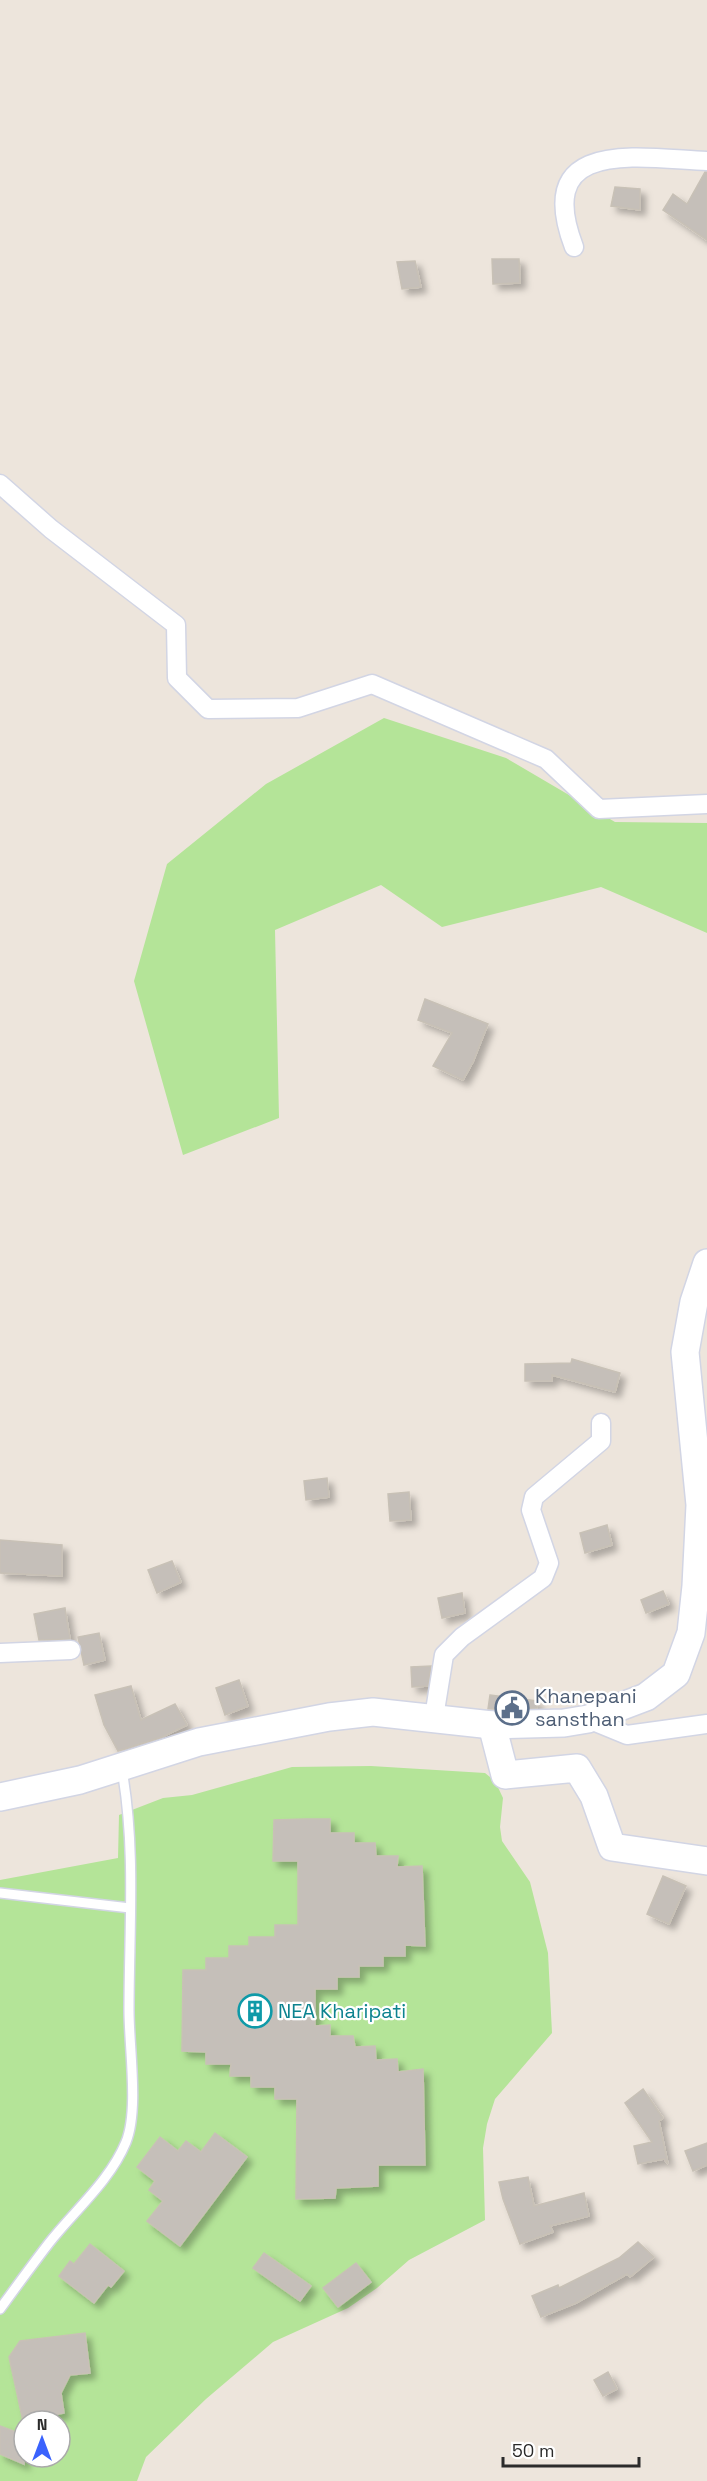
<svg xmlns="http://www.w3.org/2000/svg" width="707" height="2481" viewBox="0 0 707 2481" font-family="'Space Grotesk',sans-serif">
  <defs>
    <filter id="shadow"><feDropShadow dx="5.5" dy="5.5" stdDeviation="3" flood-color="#0004"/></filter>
  </defs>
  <rect width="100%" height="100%" fill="#ede5dc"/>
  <g fill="#b4e498" fill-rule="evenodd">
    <path d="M 384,718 L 506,758 L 615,822 L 707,823 L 707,933 L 601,887 L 442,927 L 381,885 L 275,930 L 279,1118 L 183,1155 L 134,981 L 167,864 L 266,784 Z"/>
    <path d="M 371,1766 L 485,1773 L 495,1781 L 503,1798 L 500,1827 L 502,1841 L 530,1882 L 548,1953 L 552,2033 L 495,2099 L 487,2124 L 483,2148 L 485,2220 L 409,2260 L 377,2288 L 348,2308 L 273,2342 L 206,2399 L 146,2457 L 137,2481 L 0,2481 L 0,1880 L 118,1858 L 119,1815 L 163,1798 L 192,1795 L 292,1767 ZM 24,2421 L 60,2421 L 60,2457 L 24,2457 Z"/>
  </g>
  <g fill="#c5bfb9" stroke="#c8c1b6" stroke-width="1.5" filter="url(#shadow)">
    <path d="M 705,172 L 707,172 L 707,240 L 663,210 L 673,194 L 687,204 Z"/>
    <path d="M 615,187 L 640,189 L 640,210 L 611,206 Z"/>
    <path d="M 492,259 L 519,259 L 520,283 L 493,284 Z"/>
    <path d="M 415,261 L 421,287 L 402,289 L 397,262 Z"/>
    <path d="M 425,999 L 488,1024 L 473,1062 L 463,1080 L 433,1066 L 452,1033 L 418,1020 Z"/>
    <path d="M 572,1359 L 620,1373 L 615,1392 L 552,1375 L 552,1381 L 525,1381 L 525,1364 L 571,1363 Z"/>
    <path d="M 327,1478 L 329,1497 L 306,1500 L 304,1481 Z"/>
    <path d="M 409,1492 L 411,1520 L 390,1521 L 388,1494 Z"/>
    <path d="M 607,1525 L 612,1545 L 585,1553 L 580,1533 Z"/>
    <path d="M 0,1540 L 62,1545 L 62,1576 L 0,1573 Z"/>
    <path d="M 172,1561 L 181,1582 L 157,1593 L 148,1570 Z"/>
    <path d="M 663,1591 L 669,1604 L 646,1613 L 641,1600 Z"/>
    <path d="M 462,1593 L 465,1613 L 442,1618 L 438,1598 Z"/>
    <path d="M 65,1608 L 70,1639 L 39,1640 L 34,1614 Z"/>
    <path d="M 99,1633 L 105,1660 L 84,1665 L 78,1637 Z"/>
    <path d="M 431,1666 L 428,1686 L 412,1687 L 411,1667 Z"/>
    <path d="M 239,1680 L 248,1706 L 225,1715 L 216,1688 Z"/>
    <path d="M 131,1686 L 141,1720 L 175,1704 L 187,1725 L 162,1737 L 118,1751 L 104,1725 L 95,1695 Z"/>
    <path d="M 490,1695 L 537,1701 L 537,1708 L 488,1709 Z"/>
    <path d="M 305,1819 L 330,1819 L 330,1833 L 354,1833 L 354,1843 L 375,1843 L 376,1856 L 398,1856 L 397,1867 L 422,1866 L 425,1946 L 405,1945 L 405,1956 L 383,1956 L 383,1966 L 359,1966 L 359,1977 L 337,1977 L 337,1989 L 315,1989 L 315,2026 L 330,2025 L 330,2036 L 353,2036 L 355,2047 L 375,2046 L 376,2060 L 397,2059 L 398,2072 L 423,2069 L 425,2165 L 378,2165 L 378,2186 L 336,2188 L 335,2198 L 296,2199 L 297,2099 L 275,2099 L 275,2087 L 251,2087 L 251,2076 L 230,2076 L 231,2064 L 206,2064 L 206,2052 L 182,2051 L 183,1970 L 206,1970 L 206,1958 L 229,1958 L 229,1946 L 249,1946 L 249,1937 L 275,1937 L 275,1925 L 298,1925 L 298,1861 L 273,1861 L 274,1820 Z"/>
    <path d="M 663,1876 L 686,1886 L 669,1924 L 647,1914 Z"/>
    <path d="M 643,2089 L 663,2118 L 659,2121 L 668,2164 L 664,2159 L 638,2164 L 634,2146 L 652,2142 L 625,2103 Z"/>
    <path d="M 215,2133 L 247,2157 L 180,2246 L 147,2221 L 163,2201 L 149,2190 L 155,2181 L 137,2167 L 160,2137 L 178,2151 L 186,2141 L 201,2152 Z"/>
    <path d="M 707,2143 L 707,2165 L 693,2171 L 685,2151 Z"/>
    <path d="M 528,2177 L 534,2206 L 584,2193 L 589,2216 L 550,2226 L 553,2232 L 520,2244 L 503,2199 L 499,2182 Z"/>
    <path d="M 638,2242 L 654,2257 L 630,2277 L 627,2274 L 576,2303 L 541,2317 L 532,2296 L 558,2285 L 559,2288 L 619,2258 Z"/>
    <path d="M 90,2244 L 124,2271 L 111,2287 L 108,2285 L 94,2303 L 59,2276 L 70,2261 L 74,2264 Z"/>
    <path d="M 264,2253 L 311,2286 L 300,2301 L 253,2268 Z"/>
    <path d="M 356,2263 L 371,2282 L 338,2307 L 323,2288 Z"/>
    <path d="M 85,2333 L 90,2373 L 70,2375 L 61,2393 L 64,2413 L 23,2421 L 9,2357 L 20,2341 Z"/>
    <path d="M 608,2372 L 617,2389 L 603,2396 L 594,2380 Z"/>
    <path d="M 0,2426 L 24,2435 L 24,2464 L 0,2454 Z"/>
  </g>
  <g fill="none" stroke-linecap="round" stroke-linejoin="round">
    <g stroke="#d2d5e4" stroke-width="12">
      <g id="lane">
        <path d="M 0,1893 L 130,1908"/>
        <path d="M 0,2309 C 16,2287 32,2265 49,2243 C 74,2211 110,2181 126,2142 C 139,2110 129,2047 129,2011 C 129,1931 136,1849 122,1770"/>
      </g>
    </g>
    <g stroke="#d2d5e4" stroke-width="21">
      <g id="street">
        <path d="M 574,247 C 532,137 638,158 707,161"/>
        <path d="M 0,484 L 51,529 L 176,625 L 177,678 L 208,709 L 298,708 L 372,684 L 546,759 L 599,809 L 707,804"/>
        <path d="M 0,1653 L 71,1650"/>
        <path d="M 434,1717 L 444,1655 L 462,1637 L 543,1578 L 549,1563 L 531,1510 L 534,1497 L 601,1441 L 601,1423"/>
        <path d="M 588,1719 L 627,1735 L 707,1724"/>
      </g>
    </g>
    <g stroke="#d2d5e4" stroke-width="30">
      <g id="secondary">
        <path d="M 492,1725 L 505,1775 L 577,1768 L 594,1796 L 612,1847 L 707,1861"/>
        <path d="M 0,1797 L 80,1780 L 199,1742 L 329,1717 L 373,1712 L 492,1725 L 564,1723 L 588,1719 L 646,1697 L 676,1674 L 691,1633 L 696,1586 L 700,1505 L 685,1352 L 694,1302 L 707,1263"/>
      </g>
    </g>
    <use href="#lane" stroke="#fff" stroke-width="9"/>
    <use href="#street" stroke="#fff" stroke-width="18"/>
    <use href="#secondary" stroke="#fff" stroke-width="27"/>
  </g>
  <defs>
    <g id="civic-ring" transform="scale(1.725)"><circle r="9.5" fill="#fff" stroke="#5c6f8a" stroke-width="1.5"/><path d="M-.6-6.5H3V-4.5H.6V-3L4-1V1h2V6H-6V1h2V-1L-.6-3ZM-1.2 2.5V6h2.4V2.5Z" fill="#5c6f8a"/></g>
    <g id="building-ring" transform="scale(1.725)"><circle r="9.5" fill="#fff" stroke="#0f9aa8" stroke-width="1.5"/><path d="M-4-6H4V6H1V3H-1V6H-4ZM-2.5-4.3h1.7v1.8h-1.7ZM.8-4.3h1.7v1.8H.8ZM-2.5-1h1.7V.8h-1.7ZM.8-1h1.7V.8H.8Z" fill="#0f9aa8"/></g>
  </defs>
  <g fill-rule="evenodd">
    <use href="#civic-ring" x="512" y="1708"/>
    <use href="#building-ring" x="255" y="2011"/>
  </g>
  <g text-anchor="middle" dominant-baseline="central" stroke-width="4.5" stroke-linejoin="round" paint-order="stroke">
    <g font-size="20" fill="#4e5e75" stroke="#fff" text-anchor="start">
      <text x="535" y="1696">Khanepani<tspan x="535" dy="23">sansthan</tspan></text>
    </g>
    <g font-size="20" fill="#0d838f" stroke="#fff" text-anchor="start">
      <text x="278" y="2011">NEA Kharipati</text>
    </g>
  </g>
  <g transform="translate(42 2439)"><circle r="28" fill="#ffffff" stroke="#aaaaaa" stroke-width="1.5"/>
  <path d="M0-4.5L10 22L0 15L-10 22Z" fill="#3a62fd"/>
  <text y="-9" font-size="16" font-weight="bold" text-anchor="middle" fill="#2b2b2b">N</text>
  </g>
  <path d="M503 2457v9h136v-9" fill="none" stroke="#2b2b2b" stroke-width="3"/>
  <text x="512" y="2457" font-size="18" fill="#2b2b2b" stroke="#ffffff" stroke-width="4.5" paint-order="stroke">50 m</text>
</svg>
